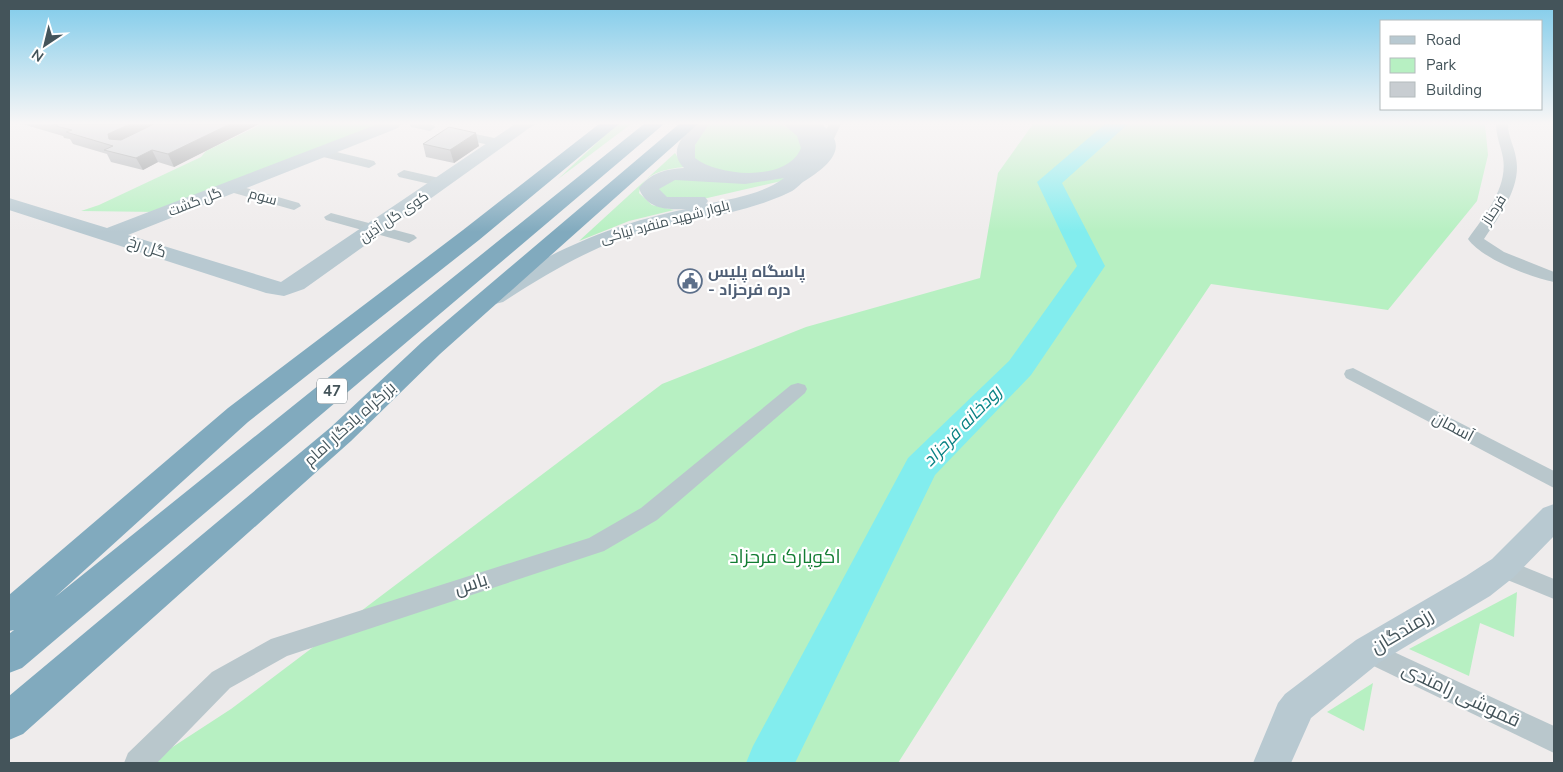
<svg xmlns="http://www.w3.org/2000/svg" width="1563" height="772" viewBox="0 0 1563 772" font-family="'Nunito Sans',Cairo,sans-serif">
  <rect width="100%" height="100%" fill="#efecec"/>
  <g fill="#b7f0c2">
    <path d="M 262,124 L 386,124 L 159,212 L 81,211 L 99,205 L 201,157 L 206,151 Z"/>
    <path d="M 617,124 L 631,124 L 558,179 Z"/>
    <path d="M 706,124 L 781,124 L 800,135 L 803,151 L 788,166 L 762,175 L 726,174 L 692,159 L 691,141 Z"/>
    <path d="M 1033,124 L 1485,124 L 1488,155 L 1477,201 L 1388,310 L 1211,284 L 1061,507 L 898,763 L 148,763 L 231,709 L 662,384 L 806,327 L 980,278 L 998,173 Z"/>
    <path d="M 675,153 L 684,167 C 666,169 643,173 639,193 L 652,205 L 674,210 L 629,221 L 579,241 Z"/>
    <path d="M 781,176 L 786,180 L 703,199 L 671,201 L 655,188 L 663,180 Z"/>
    <path d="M 1517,592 L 1514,637 L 1480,623 L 1469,676 L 1409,649 Z"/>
    <path d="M 1373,683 L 1364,731 L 1327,712 Z"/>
  </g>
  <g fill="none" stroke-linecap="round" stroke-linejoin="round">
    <path fill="#82edee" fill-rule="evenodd" d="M 1105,124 L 1128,124 L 1062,183 L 1105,266 L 1031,375 L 935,475 L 795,763 L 746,763 L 753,746 L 908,458 L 1009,361 L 1077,266 L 1037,182 Z"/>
    <g fill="#b9c7cc" fill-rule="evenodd">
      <path d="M 409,124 L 431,124 L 436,127 L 430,131 L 411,127 Z"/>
      <path d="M 829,124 L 841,124 L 831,145 L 826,146 L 820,142 Z"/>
      <path d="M 1496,124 L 1508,124 C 1508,137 1514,145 1516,158 C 1522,187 1499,216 1484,239 L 1504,252 L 1554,272 L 1554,282 C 1530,277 1482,259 1468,239 C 1484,216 1508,188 1503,158 C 1501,146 1496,137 1496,124 Z"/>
      <path d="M 456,130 L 504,140 L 505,143 L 499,147 L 452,137 L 450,134 L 452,131 Z"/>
      <path d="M 320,148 L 374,161 L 376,164 L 369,168 L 315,155 L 313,152 Z"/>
      <path d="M 404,170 L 448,180 L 450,183 L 443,187 L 399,177 L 397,174 Z"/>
      <path d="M 232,184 L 299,203 L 301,206 L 294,210 L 227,191 L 225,188 Z"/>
      <path d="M 331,213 L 414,235 L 417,238 L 409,243 L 326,220 L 324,217 Z"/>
      <path d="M 1353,368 L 1554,471 L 1554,488 L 1346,378 L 1344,374 L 1346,370 Z"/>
      <path d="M 798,383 L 805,385 L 807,389 L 805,393 L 657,520 L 604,551 L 287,656 L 230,688 L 157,763 L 124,763 L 128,753 L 212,672 L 271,639 L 589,538 L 641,508 L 791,385 Z"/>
      <path d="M 1503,558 L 1554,579 L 1554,599 L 1495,575 L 1491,568 L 1495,561 Z"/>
      <path d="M 1368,640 L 1554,726 L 1554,753 L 1359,659 L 1355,651 L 1359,643 Z"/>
    </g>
    <g fill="#b8c9d1" fill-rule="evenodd">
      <path d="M 378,124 L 401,124 L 398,128 L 128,235 L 281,282 L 515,124 L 535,124 L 304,289 L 284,296 L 266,293 L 9,210 L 9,198 L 107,228 Z"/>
      <path d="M 692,124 L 709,124 L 695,145 L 695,158 C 719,177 788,182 801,148 L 797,136 L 783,124 L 821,124 C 853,147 827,167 803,182 C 798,186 794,191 788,193 C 735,218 674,220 620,239 C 578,255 540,278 503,302 L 495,304 L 487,302 L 483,297 L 487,292 C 554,250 609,225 686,209 C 667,210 646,209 639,188 C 650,173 666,169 684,168 C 668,151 682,139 692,124 ZM 784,178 C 763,194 731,199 706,204 L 708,201 L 705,197 L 667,197 L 659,189 L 675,180 L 745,184 Z"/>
      <path d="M 1554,504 L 1554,536 L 1514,577 L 1490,596 L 1380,662 L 1311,718 L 1291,763 L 1253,763 L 1278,703 L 1285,694 L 1356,640 L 1466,576 L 1492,559 L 1543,508 Z"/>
    </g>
    <g fill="#81aabe" fill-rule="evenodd">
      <path d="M 599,124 L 619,124 L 479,240 L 248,422 L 55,597 L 644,124 L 664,124 L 22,668 L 9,673 L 9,634 L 14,630 L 9,631 L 9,595 L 228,408 L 463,230 Z"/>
      <path d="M 679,124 L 698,124 L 440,354 L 351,441 L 23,734 L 9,740 L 9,696 L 331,427 L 422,342 Z"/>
    </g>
  </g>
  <g fill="#acb0b4">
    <path d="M 22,124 L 259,124 L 174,167 L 158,162 L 143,170 L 111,162 L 107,154 L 73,144 L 70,139 L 64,138 L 63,136 Z"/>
    <path d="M 423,144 L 479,146 L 454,163 L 426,157 Z"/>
  </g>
  <g fill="#8c9092">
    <path d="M 130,124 L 160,124 L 114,146 L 109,139 L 108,134 Z"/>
    <path d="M 230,124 L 259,124 L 174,167 L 168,154 Z"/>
    <path d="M 476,133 L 479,146 L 454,163 L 450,150 Z"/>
    <path d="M 152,150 L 158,162 L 143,170 L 136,158 Z"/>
  </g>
  <g fill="#c8cdd1" stroke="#8c9092">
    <path d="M 53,124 L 130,124 L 108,134 L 109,139 L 121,140 L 154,124 L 230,124 L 168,154 L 152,150 L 136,158 L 104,150 L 113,146 L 66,132 L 72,130 L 56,126 L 58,125 Z"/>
    <path d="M 449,127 L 476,133 L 450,150 L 423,144 Z"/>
  </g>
  <linearGradient id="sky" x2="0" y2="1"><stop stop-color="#7fcbea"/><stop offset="0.53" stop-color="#f8f6f6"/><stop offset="1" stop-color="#f8f6f6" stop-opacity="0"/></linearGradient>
  <rect width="1563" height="232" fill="url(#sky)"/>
  <defs>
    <g id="civic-ring" transform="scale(1.25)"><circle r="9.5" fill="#fff" stroke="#5c6f8a" stroke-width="1.5"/><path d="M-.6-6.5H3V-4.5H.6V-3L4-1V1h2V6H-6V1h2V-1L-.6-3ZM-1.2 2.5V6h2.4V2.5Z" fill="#5c6f8a"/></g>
  </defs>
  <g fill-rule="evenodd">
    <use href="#civic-ring" x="690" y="281"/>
  </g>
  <g text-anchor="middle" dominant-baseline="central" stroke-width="4.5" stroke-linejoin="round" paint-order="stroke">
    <g font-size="14" fill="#44545a" stroke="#fff">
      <text transform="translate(263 197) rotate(16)">سوم</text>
      <text transform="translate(195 202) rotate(-21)">گل گشت</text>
      <text transform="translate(1494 210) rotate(-57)">فرحناز</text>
      <text transform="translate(394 217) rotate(-34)">کوی گل آذین</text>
      <text transform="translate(665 222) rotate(-15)">بلوار شهید منفرد نیاکی</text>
    </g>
    <rect fill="#fff" stroke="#7c878c" stroke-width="1" x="317" y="378.5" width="30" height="25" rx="4"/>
    <g font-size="15" font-weight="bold" fill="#44545a">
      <text x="332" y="391">47</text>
    </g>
    <g font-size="16" fill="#44545a" stroke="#fff">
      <text transform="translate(147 247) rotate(18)">گل رخ</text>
      <text transform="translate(350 424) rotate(-42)">بزرگراه یادگار امام</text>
      <text transform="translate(1453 427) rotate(28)">آسمان</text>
    </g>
    <g font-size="16" font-weight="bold" fill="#4e5e75" stroke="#fff" text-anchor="start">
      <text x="708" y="272">پاسگاه پلیس<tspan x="708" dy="18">- دره فرحزاد</tspan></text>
    </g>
    <g font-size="18" font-style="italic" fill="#0a8284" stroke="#fff">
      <text transform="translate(962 426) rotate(-46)">رودخانه فرحزاد</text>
    </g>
    <g font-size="19" fill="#137d33" stroke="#fff">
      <text x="785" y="557">اکوپارک فرحزاد</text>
    </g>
    <g font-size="19" fill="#44545a" stroke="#fff">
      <text transform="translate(471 584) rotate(-18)">یاس</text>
      <text transform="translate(1402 631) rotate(-31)">رزمندگان</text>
      <text transform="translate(1461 695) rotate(25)">قموشی رامندی</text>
    </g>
  </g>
  <rect width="1563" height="772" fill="none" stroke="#44545a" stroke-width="20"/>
  <rect x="1380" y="20" width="162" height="90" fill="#ffffff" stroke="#b4bbbd"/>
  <rect x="1390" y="36" width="25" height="8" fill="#b8c9d1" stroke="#b4bbbd"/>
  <text x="1426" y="45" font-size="15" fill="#44545a">Road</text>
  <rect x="1390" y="58" width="25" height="15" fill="#b7f0c2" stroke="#b4bbbd"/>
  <text x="1426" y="70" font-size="15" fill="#44545a">Park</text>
  <rect x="1390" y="82" width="25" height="15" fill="#c8cdd1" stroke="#b4bbbd"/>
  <text x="1426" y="95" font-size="15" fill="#44545a">Building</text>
  <g transform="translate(45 45) rotate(215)" stroke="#ffffff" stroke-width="4" paint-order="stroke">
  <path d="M0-4L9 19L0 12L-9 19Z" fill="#44545a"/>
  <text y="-8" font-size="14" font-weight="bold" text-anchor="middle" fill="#44545a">N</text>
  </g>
</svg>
